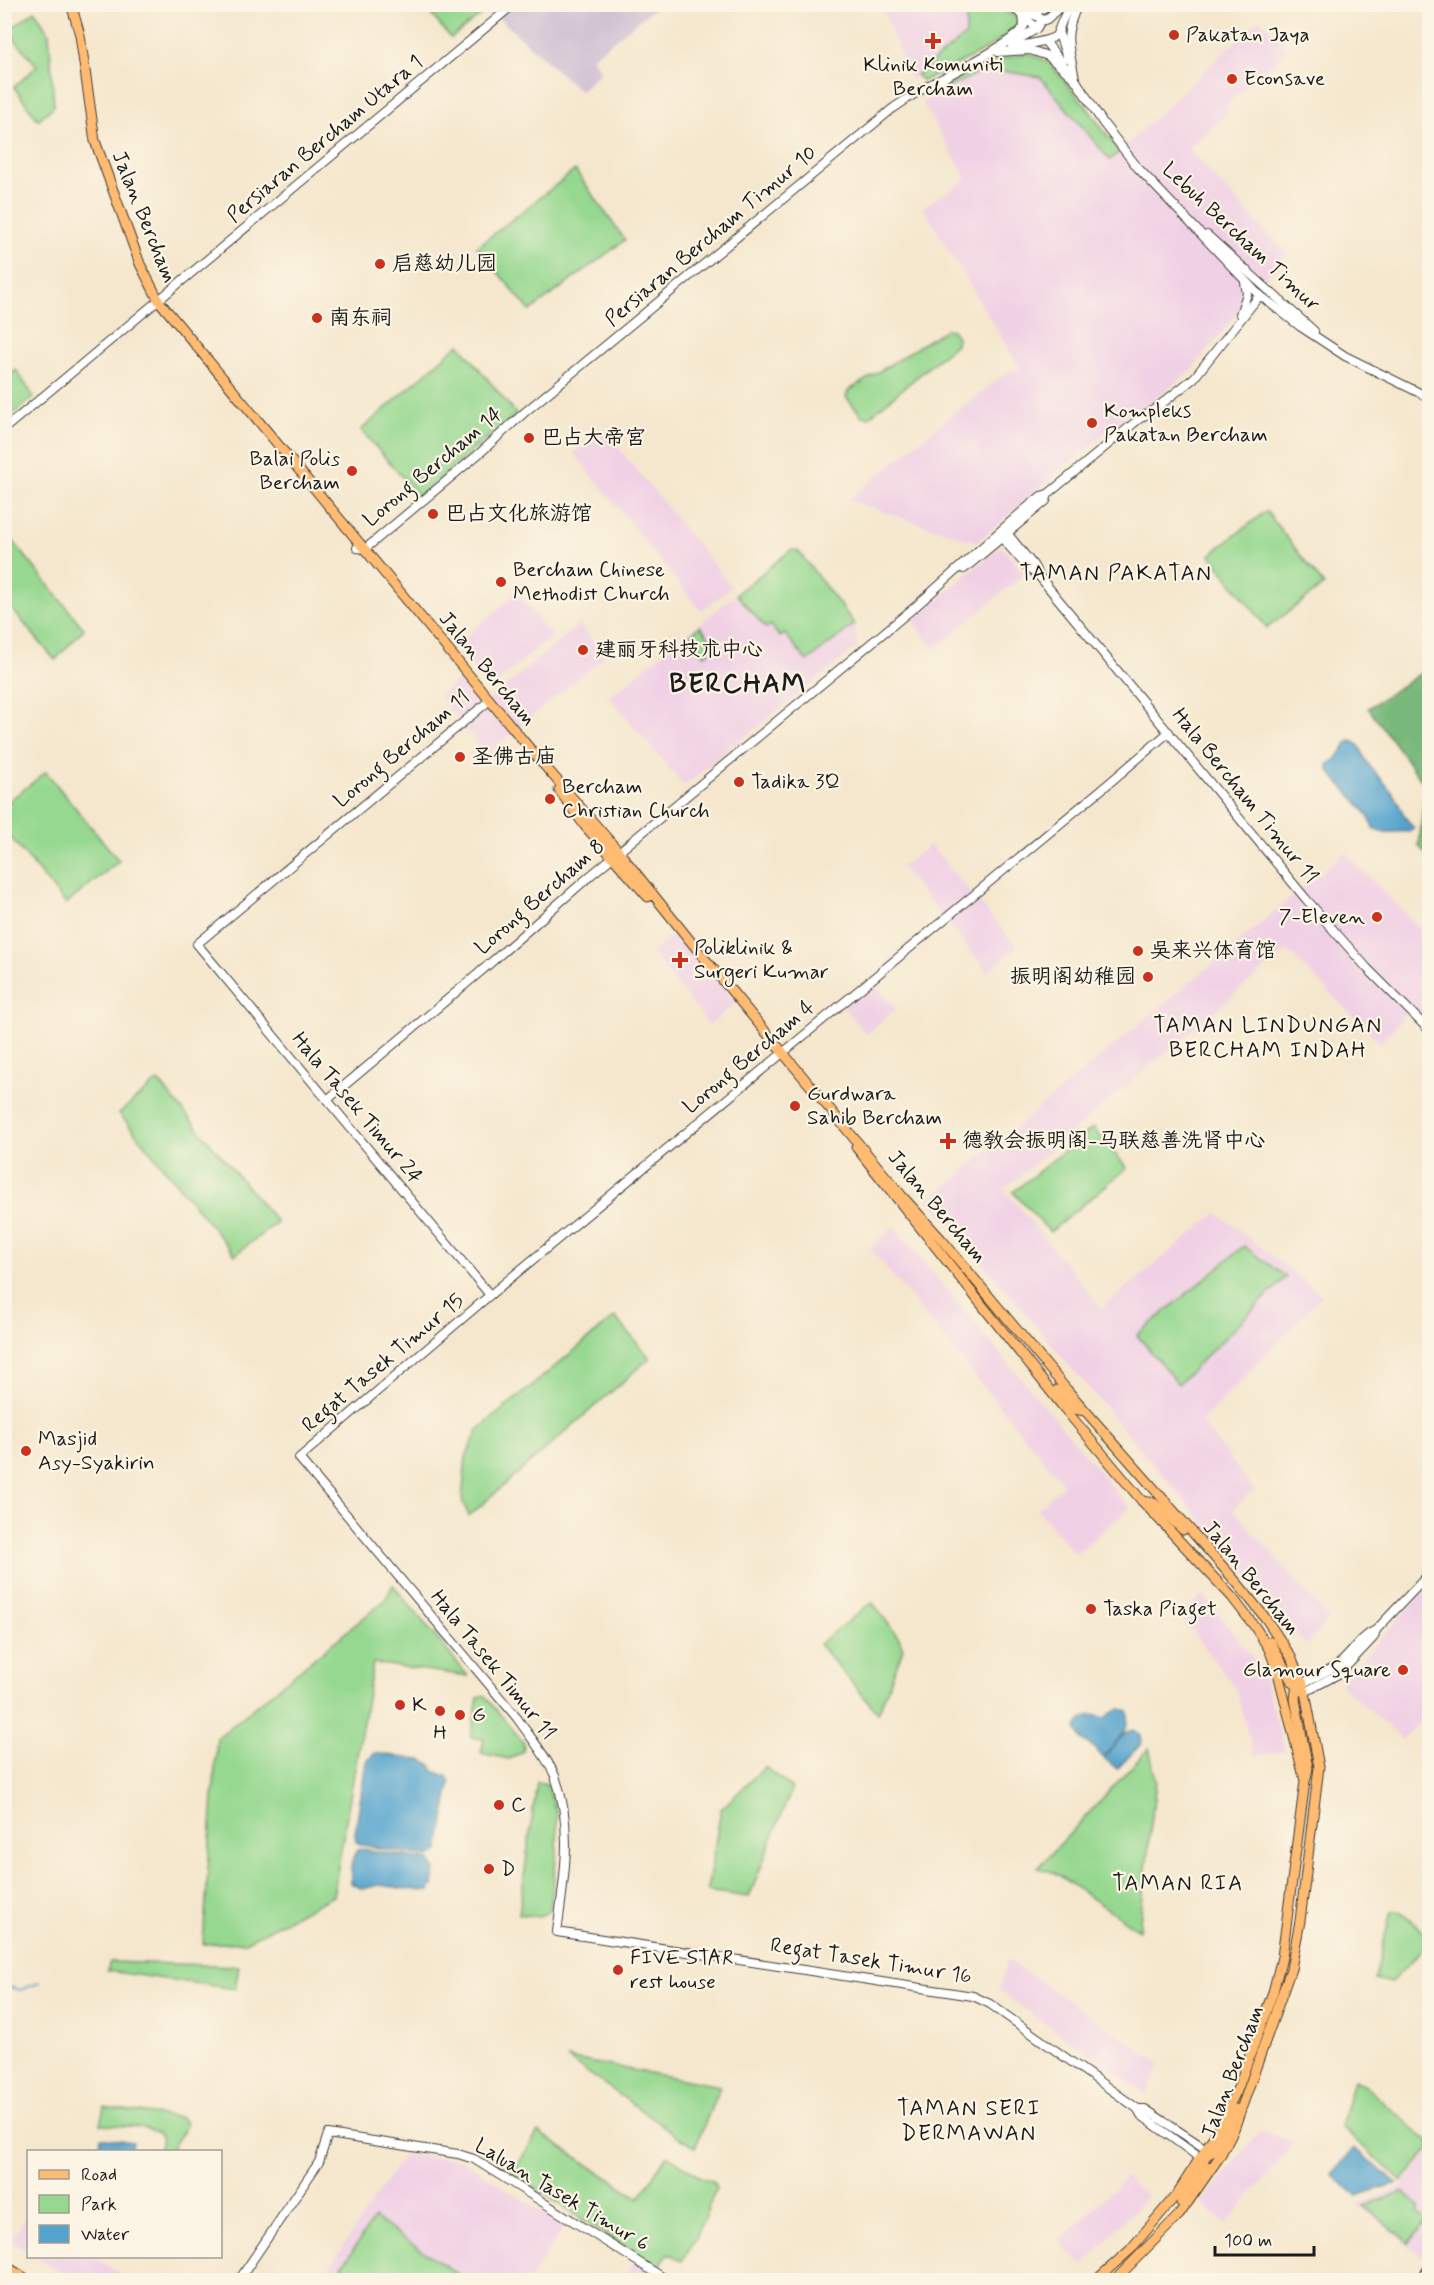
<svg xmlns="http://www.w3.org/2000/svg" width="1434" height="2285" viewBox="0 0 1434 2285" font-family="Mynerve,'LXGW WenKai TC',sans-serif">
  <rect width="100%" height="100%" fill="#fcf5e5"/>
  <filter id="ink" filterUnits="userSpaceOnUse"><feTurbulence type="fractalNoise" baseFrequency=".0167" numOctaves="2"/><feDisplacementMap in="SourceGraphic" scale="12" xChannelSelector="R" yChannelSelector="G"/><feConvolveMatrix kernelMatrix="1 2 1 2 8 2 1 2 1" color-interpolation-filters="sRGB"/></filter>
  <filter id="wash" filterUnits="userSpaceOnUse"><feTurbulence type="fractalNoise" baseFrequency=".008" numOctaves="4" result="noise"/><feDisplacementMap in="SourceGraphic" scale="24" xChannelSelector="R" yChannelSelector="G"/><feGaussianBlur stdDeviation="1.35" result="paint"/><feColorMatrix in="noise" values="0 0 0 0 0 0 0 0 0 0 0 0 0 0 0 0 0 1.4 0 .05"/><feComposite in="paint" operator="in"/></filter>
  <g filter="url(#wash)">
    <rect width="100%" height="100%" fill="#f5e7cd"/>
    <g fill="#f0d0e5">
      <path d="M 881,5 L 967,5 L 966,35 L 911,80 Z"/>
      <path d="M 1260,19 L 1288,50 L 1228,103 L 1226,115 L 1188,149 L 1286,253 L 1190,372 L 1145,406 L 1126,415 L 977,542 L 848,500 L 949,417 L 1012,369 L 1021,370 L 923,207 L 967,179 L 922,102 L 984,70 L 1001,71 L 1040,77 L 1110,160 Z"/>
      <path d="M 604,430 L 732,587 L 701,611 L 574,453 Z"/>
      <path d="M 1001,546 L 1024,574 L 935,649 L 912,621 Z"/>
      <path d="M 791,550 L 798,551 L 855,624 L 857,647 L 684,786 L 609,697 Z"/>
      <path d="M 517,593 L 552,636 L 490,688 L 455,646 Z"/>
      <path d="M 579,624 L 605,656 L 486,754 L 439,696 L 463,676 L 487,702 Z"/>
      <path d="M 930,845 L 1017,947 L 988,972 L 901,867 Z"/>
      <path d="M 1345,853 L 1429,938 L 1429,1030 L 1409,1010 L 1380,1043 L 1287,950 L 1004,1189 L 1102,1308 L 1217,1213 L 1322,1295 L 1201,1422 L 1254,1490 L 1233,1509 L 1329,1619 L 1307,1645 L 929,1200 Z"/>
      <path d="M 676,932 L 736,1003 L 709,1025 L 652,953 Z"/>
      <path d="M 871,980 L 896,1009 L 866,1034 L 842,1005 Z"/>
      <path d="M 894,1227 L 1130,1508 L 1075,1554 L 1037,1509 L 1064,1485 L 870,1248 Z"/>
      <path d="M 1429,1585 L 1429,1710 L 1403,1740 L 1340,1684 Z"/>
      <path d="M 1203,1595 L 1254,1659 L 1263,1675 L 1285,1751 L 1254,1756 L 1236,1689 L 1180,1615 Z"/>
      <path d="M 1007,1959 L 1161,2064 L 1146,2094 L 999,1991 Z"/>
      <path d="M 1260,2131 L 1295,2142 L 1226,2225 L 1201,2202 Z"/>
      <path d="M 1429,2153 L 1430,2253 L 1425,2258 L 1357,2204 L 1398,2189 Z"/>
      <path d="M 404,2154 L 461,2160 L 565,2226 L 529,2280 L 321,2280 Z"/>
      <path d="M 1126,2177 L 1147,2197 L 1083,2265 L 1059,2242 Z"/>
      <path d="M 28,2213 L 28,2252 L 11,2240 Z"/>
      <path d="M 36,2257 L 94,2257 L 131,2280 L 73,2280 Z"/>
      <path d="M 636,2259 L 667,2280 L 622,2280 Z"/>
    </g>
    <path fill="#cebed2" d="M 484,5 L 658,5 L 592,58 L 601,72 L 580,91 Z"/>
    <g fill="#96d890" stroke="#597a56" stroke-width="1.5">
      <path d="M 423,5 L 472,5 L 482,14 L 451,38 Z"/>
      <path d="M 967,5 L 995,5 L 1018,19 L 1017,27 L 983,51 L 923,81 L 916,75 L 966,35 Z"/>
      <path d="M 35,11 L 49,33 L 54,106 L 38,120 L 14,87 L 37,66 L 8,31 Z"/>
      <path d="M 1028,53 L 1048,62 L 1086,106 L 1119,152 L 1110,160 L 1040,77 L 1001,71 L 984,70 L 934,95 L 933,88 L 987,62 Z"/>
      <path d="M 575,170 L 625,240 L 530,311 L 477,247 Z"/>
      <path d="M 946,329 L 952,330 L 957,337 L 956,344 L 869,417 L 862,416 L 846,397 L 848,391 Z"/>
      <path d="M 459,344 L 516,414 L 419,496 L 361,430 Z"/>
      <path d="M 16,370 L 34,397 L 5,421 L 5,380 Z"/>
      <path d="M 1266,511 L 1324,585 L 1267,628 L 1210,555 Z"/>
      <path d="M 13,541 L 84,629 L 55,660 L 5,601 L 5,548 Z"/>
      <path d="M 791,550 L 798,551 L 855,624 L 807,661 L 785,634 L 780,637 L 770,625 L 766,628 L 736,594 Z"/>
      <path d="M 700,626 L 716,646 L 705,655 L 689,636 Z"/>
      <path d="M 46,772 L 119,861 L 66,904 L 5,831 L 5,804 Z"/>
      <path d="M 158,1081 L 277,1222 L 235,1255 L 119,1113 Z"/>
      <path d="M 1093,1128 L 1127,1168 L 1050,1232 L 1013,1192 Z"/>
      <path d="M 1244,1246 L 1286,1277 L 1178,1384 L 1137,1335 Z"/>
      <path d="M 615,1317 L 650,1358 L 469,1516 L 462,1500 L 466,1457 L 478,1430 Z"/>
      <path d="M 393,1585 L 468,1676 L 373,1663 L 333,1896 L 245,1942 L 203,1944 L 217,1738 L 384,1601 Z"/>
      <path d="M 872,1602 L 899,1638 L 903,1649 L 878,1713 L 819,1644 Z"/>
      <path d="M 484,1695 L 524,1743 L 523,1751 L 509,1759 L 481,1753 L 484,1739 L 471,1737 L 478,1697 Z"/>
      <path d="M 1149,1748 L 1156,1780 L 1139,1930 L 1053,1872 L 1038,1868 Z"/>
      <path d="M 765,1767 L 792,1788 L 749,1897 L 707,1891 L 721,1809 Z"/>
      <path d="M 537,1782 L 547,1784 L 557,1814 L 557,1850 L 550,1910 L 540,1917 L 519,1914 Z"/>
      <path d="M 1391,1911 L 1399,1911 L 1429,1936 L 1430,1942 L 1390,1983 L 1375,1979 Z"/>
      <path d="M 110,1962 L 239,1966 L 235,1989 L 107,1971 Z"/>
      <path d="M 567,2058 L 720,2086 L 695,2148 Z"/>
      <path d="M 1354,2080 L 1366,2087 L 1429,2142 L 1429,2150 L 1402,2181 L 1341,2127 Z"/>
      <path d="M 104,2107 L 181,2118 L 186,2124 L 184,2130 L 170,2151 L 159,2151 C 160,2146 163,2142 161,2137 C 155,2124 114,2126 100,2125 Z"/>
      <path d="M 538,2132 L 639,2198 L 667,2155 L 700,2177 L 713,2181 L 716,2188 L 697,2236 L 682,2261 L 668,2253 L 658,2269 L 512,2173 Z"/>
      <path d="M 1403,2192 L 1420,2207 L 1418,2213 L 1427,2221 L 1409,2243 L 1364,2206 Z"/>
      <path d="M 374,2218 L 464,2278 L 463,2280 L 333,2280 Z"/>
    </g>
    <path fill="#78b87a" stroke="#4a6a4b" stroke-width="1.5" d="M 1429,668 L 1429,858 L 1419,846 L 1425,785 L 1368,708 Z"/>
    <g fill="#53a3cd" stroke="#386074" stroke-width="1.5">
      <path d="M 1349,741 C 1362,742 1361,753 1367,762 C 1373,772 1384,781 1392,792 C 1401,806 1402,816 1414,828 L 1409,832 C 1396,830 1385,836 1373,828 C 1370,811 1341,786 1330,773 L 1328,765 L 1337,758 Z"/>
      <path d="M 1119,1708 L 1127,1711 C 1133,1728 1114,1744 1104,1757 L 1081,1738 L 1076,1729 C 1082,1716 1092,1712 1104,1718 Z"/>
      <path d="M 1133,1730 L 1141,1736 L 1142,1743 L 1117,1769 L 1104,1758 L 1125,1733 Z"/>
      <path d="M 375,1753 L 421,1760 L 432,1766 L 433,1771 L 447,1776 L 450,1782 L 439,1850 L 430,1857 L 362,1845 L 356,1842 L 355,1833 L 366,1762 Z"/>
      <path d="M 362,1849 L 429,1860 L 435,1868 L 433,1886 L 429,1891 L 423,1891 L 379,1885 L 362,1889 L 351,1883 C 350,1872 351,1859 357,1850 Z"/>
      <path d="M 101,2137 L 133,2142 L 131,2151 L 99,2151 Z"/>
      <path d="M 1354,2148 L 1397,2183 L 1357,2196 L 1332,2175 Z"/>
    </g>
    <g fill="none" stroke-linecap="round" stroke-linejoin="round">
      <path stroke="#53a3cd" stroke-width="2" d="M 4,1986 L 21,1990 L 40,1982"/>
    </g>
  </g>
  <g filter="url(#ink)">
    <g fill="none" stroke-linecap="round" stroke-linejoin="round">
      <g stroke="#3d3a37" stroke-width="10">
        <g id="tertiary">
          <path d="M 1006,4 L 1023,15 L 1036,28"/>
          <path d="M 1020,8 L 1044,20"/>
          <path d="M 1027,11 L 1040,10 L 1051,4"/>
          <path d="M 1058,31 L 1067,58"/>
          <path d="M 1045,41 L 1065,67"/>
          <path d="M 1011,44 L 1036,29 L 1041,21 L 1047,19 L 1063,4"/>
          <path d="M 1012,48 C 1021,45 1054,41 1057,34 C 1061,24 1064,14 1071,4"/>
          <path d="M 998,52 L 1030,50 L 1048,56 L 1075,79 L 1103,123 L 1138,168 L 1257,293 L 1301,327 L 1345,356 L 1430,398"/>
          <path d="M 1075,79 C 1069,45 1062,38 1078,4"/>
          <path d="M 1207,235 L 1314,331"/>
          <path d="M 1240,314 L 1247,294 L 1245,282"/>
          <path d="M 4,429 L 514,4"/>
          <path d="M 1007,533 L 1033,565 L 1039,576 L 1306,899 L 1367,968 L 1430,1031"/>
          <path d="M 1002,538 L 1029,569 L 1038,575"/>
          <path d="M 357,548 L 365,549 L 481,452 L 525,412 L 892,109 C 903,102 913,94 924,88 C 946,76 1014,44 1024,26 L 1023,15"/>
          <path d="M 964,569 L 1046,501 L 1048,494 L 1139,419 L 1155,409 L 1194,378 L 1260,295"/>
          <path d="M 1169,732 L 1108,784 L 490,1295 L 299,1458 L 517,1718 C 530,1737 546,1755 555,1776 C 574,1827 564,1880 557,1932 L 973,1996 L 990,2004 L 1138,2109 L 1141,2115 L 1200,2158"/>
          <path d="M 327,1100 L 479,973 L 591,875 L 916,606 L 1024,510 L 1041,496 L 1048,494"/>
          <path d="M 490,1295 L 197,944 L 490,700"/>
          <path d="M 1303,1683 C 1316,1676 1330,1671 1341,1662 C 1353,1652 1361,1636 1376,1630 L 1430,1573"/>
          <path d="M 1305,1692 L 1340,1673 L 1374,1637 L 1376,1630"/>
          <path d="M 1138,2109 L 1145,2109 L 1206,2149"/>
          <path d="M 239,2280 L 319,2162 L 328,2134 L 458,2154 L 474,2159 L 667,2280"/>
          <path d="M 1418,2280 L 1430,2267"/>
        </g>
      </g>
      <g stroke="#3d3a37" stroke-width="11">
        <g id="primary">
          <path d="M 71,4 L 80,35 L 95,141 L 140,264 L 159,301 L 531,750 L 619,852 L 700,953 L 902,1196 L 942,1240 L 1067,1390 L 1238,1584 L 1267,1620 L 1291,1657 L 1305,1692 L 1319,1767 L 1300,1921 L 1291,1969 L 1234,2129 L 1220,2156 L 1179,2215 L 1115,2280"/>
          <path d="M 559,790 L 585,826 L 648,897"/>
          <path d="M 856,1147 L 1064,1408 L 1142,1501 L 1232,1597 L 1255,1627 L 1269,1649 L 1277,1669 L 1305,1781 L 1282,1957 L 1273,1992 L 1238,2088 L 1214,2136 L 1177,2194 L 1130,2250 L 1096,2280"/>
          <path d="M 1057,1390 L 1074,1409 L 1085,1411"/>
          <path d="M 1142,1501 L 1154,1503 L 1183,1530"/>
          <path d="M 1270,1641 L 1292,1682 L 1300,1690"/>
          <path d="M 1303,1683 L 1296,1691 L 1295,1699 L 1308,1768 L 1306,1778"/>
          <path d="M 1201,2158 L 1214,2151 L 1236,2109"/>
          <path d="M 1181,2203 L 1204,2168 L 1206,2149"/>
          <path d="M 4,2265 L 28,2280"/>
          <path d="M 4,2280 L 6,2280"/>
        </g>
      </g>
      <use href="#tertiary" stroke="#fff" stroke-width="8"/>
      <use href="#primary" stroke="#ffbb71" stroke-width="9"/>
    </g>
  </g>
  <g fill="#c8321e" stroke="#fcf5e5" stroke-width="2">
    <circle cx="1174" cy="35" r="6"/>
    <path d="M930 32h6v6h6v6h-6v6h-6v-6h-6v-6h6z"/>
    <circle cx="1232" cy="79" r="6"/>
    <circle cx="380" cy="264" r="6"/>
    <circle cx="317" cy="318" r="6"/>
    <circle cx="1092" cy="423" r="6"/>
    <circle cx="529" cy="438" r="6"/>
    <circle cx="352" cy="471" r="6"/>
    <circle cx="433" cy="514" r="6"/>
    <circle cx="501" cy="582" r="6"/>
    <circle cx="583" cy="650" r="6"/>
    <circle cx="460" cy="757" r="6"/>
    <circle cx="739" cy="782" r="6"/>
    <circle cx="550" cy="799" r="6"/>
    <circle cx="1377" cy="917" r="6"/>
    <circle cx="1138" cy="951" r="6"/>
    <path d="M677 951h6v6h6v6h-6v6h-6v-6h-6v-6h6z"/>
    <circle cx="1148" cy="977" r="6"/>
    <circle cx="795" cy="1106" r="6"/>
    <path d="M945 1132h6v6h6v6h-6v6h-6v-6h-6v-6h6z"/>
    <circle cx="26" cy="1451" r="6"/>
    <circle cx="1091" cy="1609" r="6"/>
    <circle cx="1403" cy="1670" r="6"/>
    <circle cx="400" cy="1705" r="6"/>
    <circle cx="440" cy="1711" r="6"/>
    <circle cx="460" cy="1715" r="6"/>
    <circle cx="499" cy="1805" r="6"/>
    <circle cx="489" cy="1869" r="6"/>
    <circle cx="618" cy="1970" r="6"/>
  </g>
  <g text-anchor="middle" dominant-baseline="central" stroke-width="4.5" stroke-linejoin="round" paint-order="stroke">
    <g font-size="21" fill="#1c1c1c" stroke="#fcf5e5" text-anchor="start">
      <text x="1186" y="35">Pakatan Jaya</text>
      <text x="933" y="65" text-anchor="middle">Klinik Komuniti<tspan x="933" dy="24">Bercham</tspan></text>
      <text x="1244" y="79">Econsave</text>
      <text x="392" y="264">启慈幼儿园</text>
      <text x="329" y="318">南东祠</text>
      <text x="1104" y="411">Kompleks<tspan x="1104" dy="24">Pakatan Bercham</tspan></text>
      <text x="541" y="438">巴占大帝宫</text>
      <text x="340" y="459" text-anchor="end">Balai Polis<tspan x="340" dy="24">Bercham</tspan></text>
      <text x="445" y="514">巴占文化旅游馆</text>
      <text x="513" y="570">Bercham Chinese<tspan x="513" dy="24">Methodist Church</tspan></text>
      <text x="595" y="650">建丽牙科技术中心</text>
      <text x="472" y="757">圣佛古庙</text>
      <text x="751" y="782">Tadika 3Q</text>
      <text x="562" y="787">Bercham<tspan x="562" dy="24">Christian Church</tspan></text>
      <text x="1365" y="917" text-anchor="end">7-Eleven</text>
      <text x="694" y="948">Poliklinik &amp;<tspan x="694" dy="24">Surgeri Kumar</tspan></text>
      <text x="1150" y="951">吴来兴体育馆</text>
      <text x="1136" y="977" text-anchor="end">振明阁幼稚园</text>
      <text x="807" y="1094">Gurdwara<tspan x="807" dy="24">Sahib Bercham</tspan></text>
      <text x="962" y="1141">德教会振明阁-马联慈善洗肾中心</text>
      <text x="38" y="1439">Masjid<tspan x="38" dy="24">Asy-Syakirin</tspan></text>
      <text x="1103" y="1609">Taska Piaget</text>
      <text x="1391" y="1670" text-anchor="end">Glamour Square</text>
      <text x="412" y="1705">K</text>
      <text x="472" y="1715">G</text>
      <text x="440" y="1733" text-anchor="middle">H</text>
      <text x="511" y="1805">C</text>
      <text x="501" y="1869">D</text>
      <text x="630" y="1958">FIVE STAR<tspan x="630" dy="24">rest house</tspan></text>
    </g>
    <g font-size="21" fill="#1c1c1c" stroke="#fcf5e5">
      <text transform="translate(325 139) rotate(-40)">Persiaran Bercham Utara 1</text>
      <text transform="translate(144 217) rotate(68)">Jalan Bercham</text>
      <text transform="translate(711 236) rotate(-40)">Persiaran Bercham Timur 10</text>
      <text transform="translate(1241 237) rotate(43)">Lebuh Bercham Timur</text>
      <text transform="translate(433 467) rotate(-40)">Lorong Bercham 14</text>
      <text transform="translate(487 669) rotate(51)">Jalan Bercham</text>
      <text transform="translate(402 749) rotate(-40)">Lorong Bercham 11</text>
      <text transform="translate(1245 796) rotate(51)">Hala Bercham Timur 11</text>
      <text transform="translate(540 897) rotate(-41)">Lorong Bercham 8</text>
      <text transform="translate(749 1057) rotate(-40)">Lorong Bercham 4</text>
      <text transform="translate(357 1108) rotate(50)">Hala Tasek Timur 24</text>
      <text transform="translate(937 1207) rotate(50)">Jalan Bercham</text>
      <text transform="translate(383 1363) rotate(-40)">Regat Tasek Timur 15</text>
      <text transform="translate(1251 1578) rotate(51)">Jalan Bercham</text>
      <text transform="translate(493 1665) rotate(51)">Hala Tasek Timur 11</text>
      <text transform="translate(871 1961) rotate(9)">Regat Tasek Timur 16</text>
      <text transform="translate(1233 2072) rotate(-69)">Jalan Bercham</text>
      <text transform="translate(562 2195) rotate(31)">Laluan Tasek Timur 6</text>
    </g>
    <g font-size="22" letter-spacing="1.5" fill="#1c1c1c" stroke="#fcf5e5">
      <text x="1116" y="574">TAMAN PAKATAN</text>
      <text x="1268" y="1026">TAMAN LINDUNGAN<tspan x="1268" dy="25">BERCHAM INDAH</tspan></text>
      <text x="1178" y="1884">TAMAN RIA</text>
      <text x="969" y="2109">TAMAN SERI<tspan x="969" dy="25">DERMAWAN</tspan></text>
    </g>
    <g font-size="27" font-weight="bold" letter-spacing="1.5" fill="#1c1c1c" stroke="#fcf5e5">
      <text x="738" y="684">BERCHAM</text>
    </g>
  </g>
  <rect width="1434" height="2285" fill="none" stroke="#fcf5e5" stroke-width="24"/>
  <rect x="27" y="2150" width="195" height="108" fill="#fcf5e5" stroke="#a29e95" stroke-width="1.5"/>
  <rect x="39" y="2170" width="30" height="9" fill="#ffbb71" stroke="#a29e95" stroke-width="1.5"/>
  <text x="81" y="2180" font-size="18" fill="#1c1c1c">Road</text>
  <rect x="39" y="2195" width="30" height="18" fill="#96d890" stroke="#a29e95" stroke-width="1.5"/>
  <text x="81" y="2210" font-size="18" fill="#1c1c1c">Park</text>
  <rect x="39" y="2225" width="30" height="18" fill="#53a3cd" stroke="#a29e95" stroke-width="1.5"/>
  <text x="81" y="2240" font-size="18" fill="#1c1c1c">Water</text>
  <path d="M1215 2246v9h99v-9" fill="none" stroke="#1c1c1c" stroke-width="3"/>
  <text x="1224" y="2246" font-size="18" fill="#1c1c1c" stroke="#fcf5e5" stroke-width="4.5" paint-order="stroke">100 m</text>
</svg>
